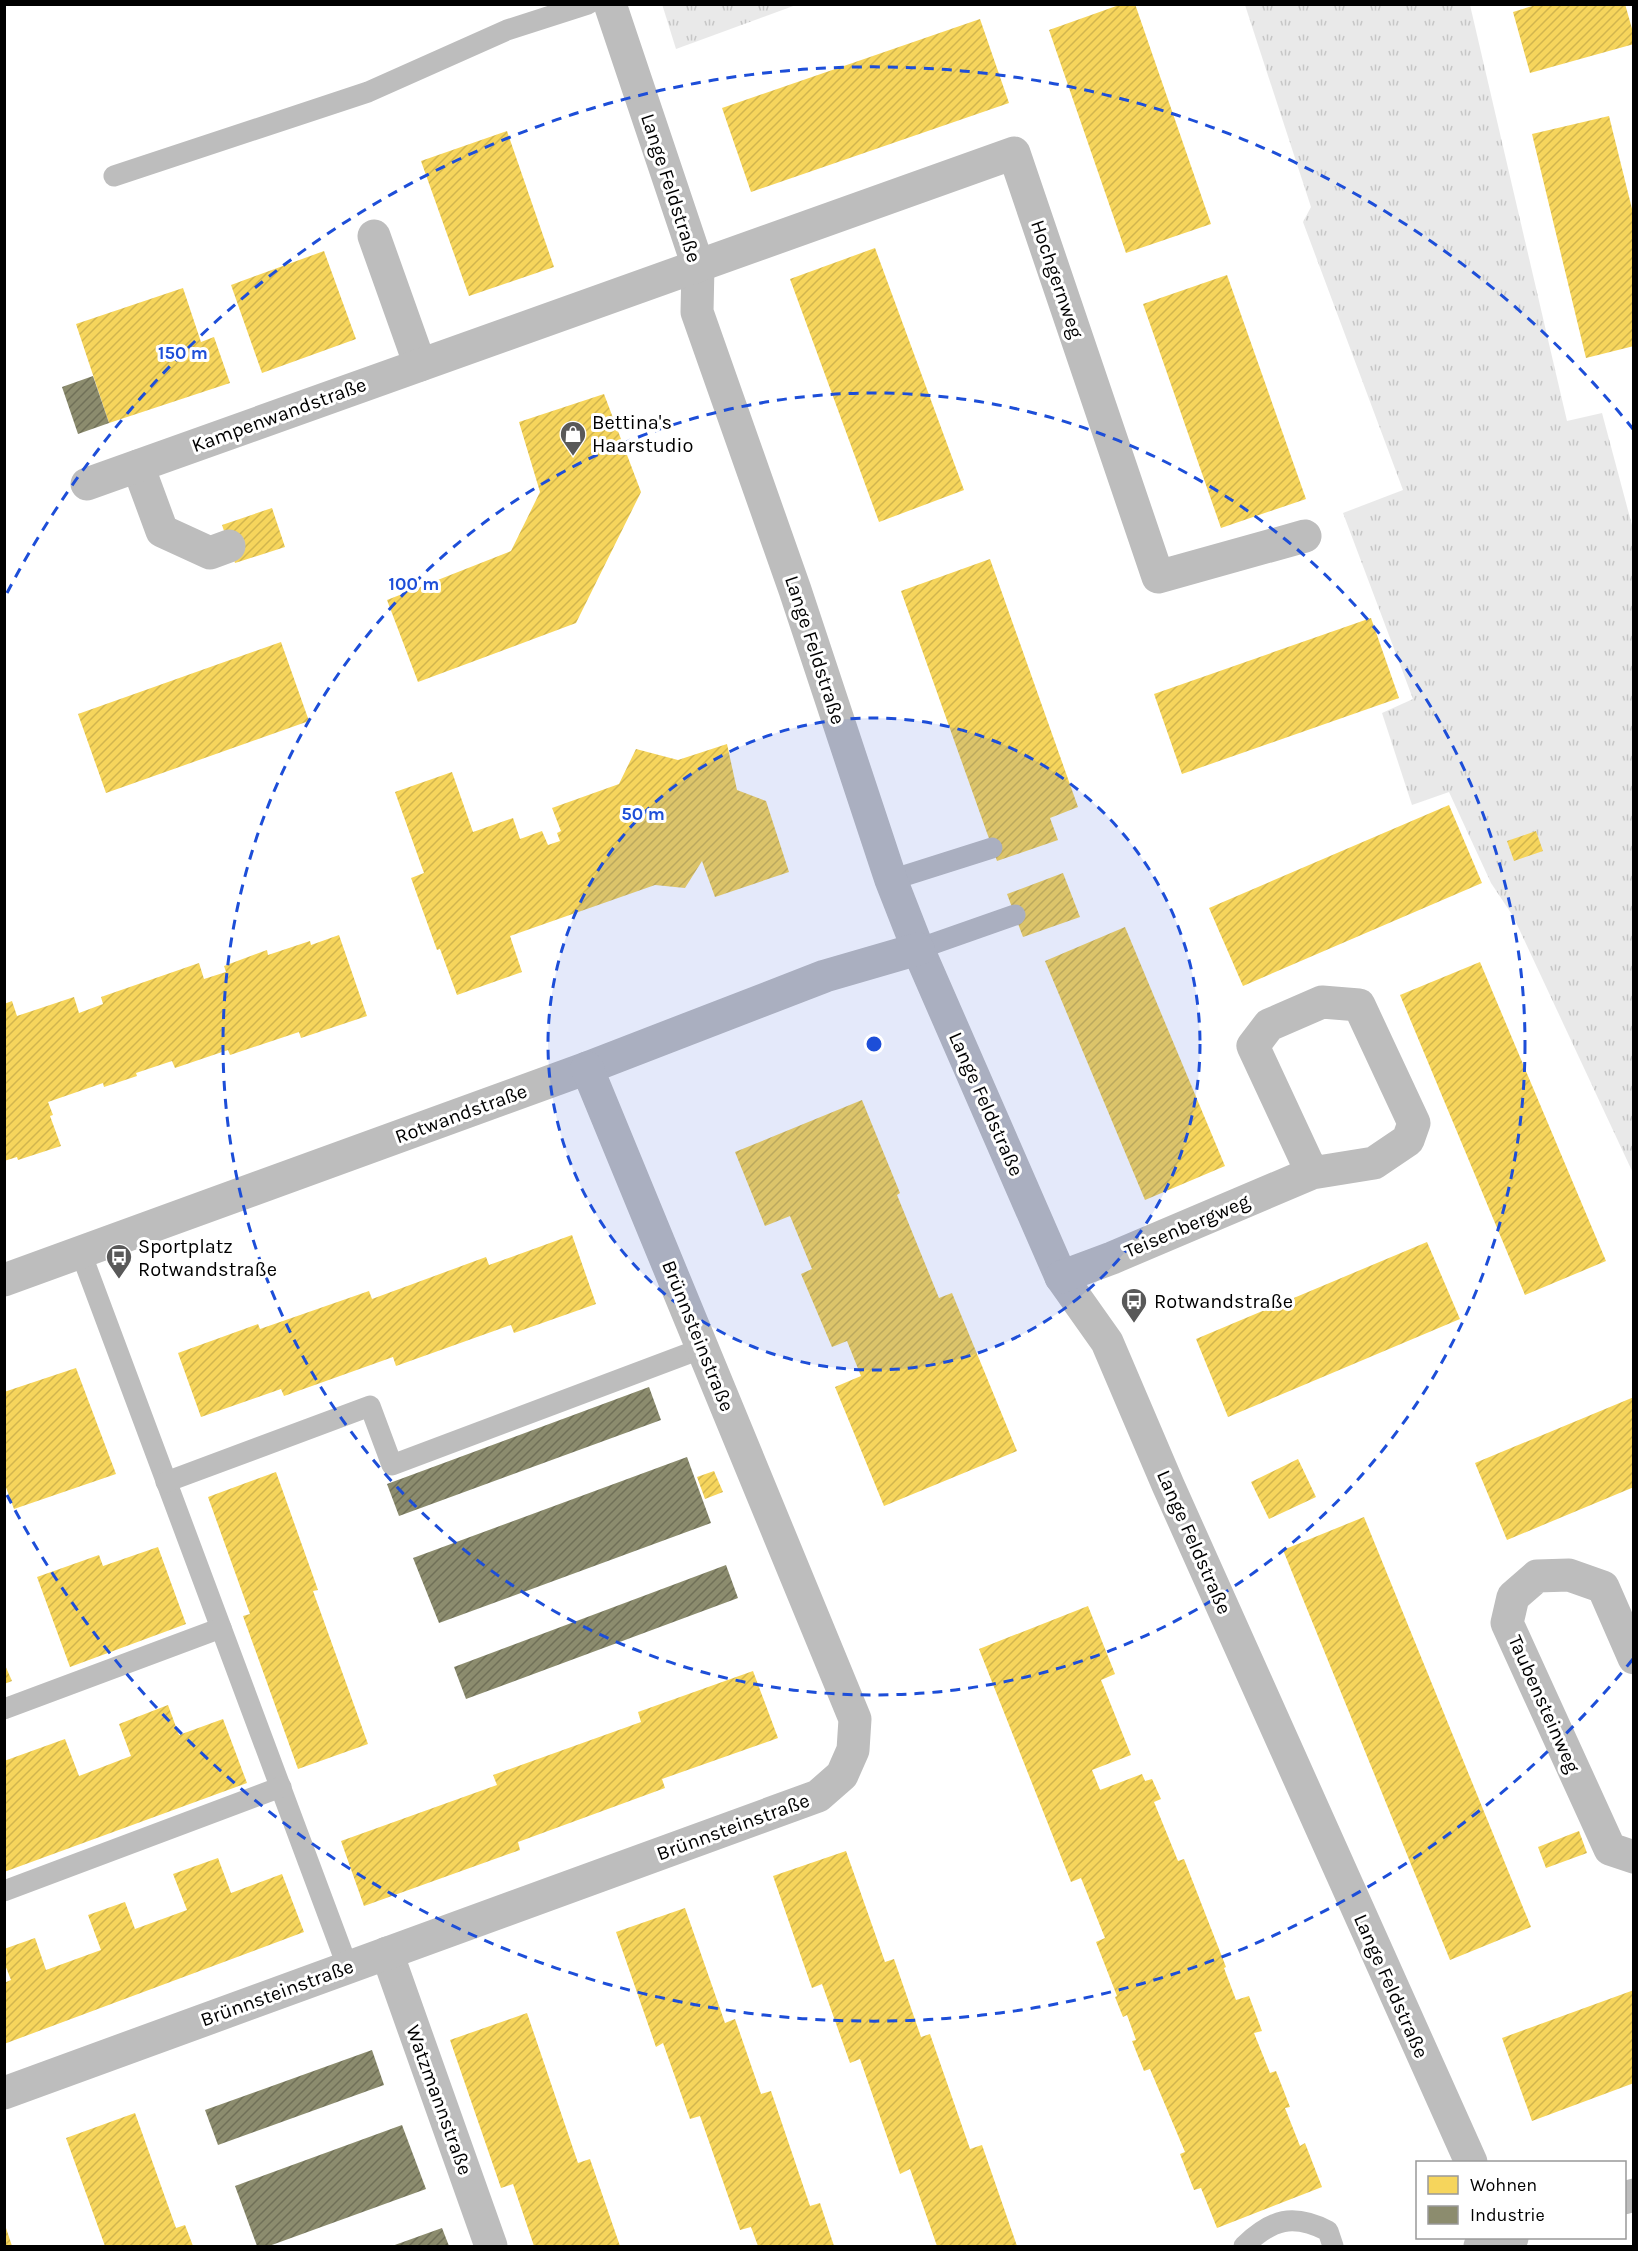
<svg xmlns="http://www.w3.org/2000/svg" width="1638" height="2251" viewBox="0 0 1638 2251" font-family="Karla,sans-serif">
  <defs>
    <pattern id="grass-tufts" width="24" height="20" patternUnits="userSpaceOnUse" patternTransform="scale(1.5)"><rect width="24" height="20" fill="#e9e9e9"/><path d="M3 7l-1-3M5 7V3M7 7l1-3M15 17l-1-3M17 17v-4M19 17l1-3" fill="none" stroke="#c6c6c6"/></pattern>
    <pattern id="homes-hatch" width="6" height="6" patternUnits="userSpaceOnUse" patternTransform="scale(1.5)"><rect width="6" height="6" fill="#f6d55c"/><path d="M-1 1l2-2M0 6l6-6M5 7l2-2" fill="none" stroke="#d1b54e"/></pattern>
    <pattern id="industry-hatch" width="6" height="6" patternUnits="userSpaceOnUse" patternTransform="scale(1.5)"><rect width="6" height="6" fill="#8c8c6e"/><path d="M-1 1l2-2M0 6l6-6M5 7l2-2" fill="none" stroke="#707058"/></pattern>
  </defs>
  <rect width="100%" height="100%" fill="#fff"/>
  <g fill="url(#grass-tufts)">
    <path d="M 662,4 L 796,4 L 796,5 L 676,49 Z"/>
    <path d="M 1245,5 L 1470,5 L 1567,421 L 1602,413 L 1633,529 L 1633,1173 L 1513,916 L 1491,883 L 1449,792 L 1412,805 L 1382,713 L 1413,699 L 1343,513 L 1403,490 L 1303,222 L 1311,207 Z"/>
  </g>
  <g fill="url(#homes-hatch)">
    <path d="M 1122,4 L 1135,4 L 1211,224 L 1126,253 L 1049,30 Z"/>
    <path d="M 1539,4 L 1625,4 L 1634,36 L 1634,44 L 1530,73 L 1513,12 Z"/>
    <path d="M 980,19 L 1009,103 L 751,192 L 722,108 Z"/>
    <path d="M 1609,116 L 1634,217 L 1634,346 L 1586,358 L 1532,134 Z"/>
    <path d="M 507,131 L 554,267 L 469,296 L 421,161 Z"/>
    <path d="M 875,248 L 964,490 L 879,522 L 790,279 Z"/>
    <path d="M 324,251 L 356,339 L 262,373 L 231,285 Z"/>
    <path d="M 1227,275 L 1306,499 L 1221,528 L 1143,304 Z"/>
    <path d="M 183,288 L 201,342 L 214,337 L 230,383 L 109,423 L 76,324 Z"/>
    <path d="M 604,394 L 641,492 L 576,623 L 418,682 L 387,600 L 511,551 L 540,492 L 519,422 Z"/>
    <path d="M 272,508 L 285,547 L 235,563 L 222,525 Z"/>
    <path d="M 990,559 L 1078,807 L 1050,818 L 1058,840 L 997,861 L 901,591 Z"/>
    <path d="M 1371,618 L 1399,698 L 1182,774 L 1154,694 Z"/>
    <path d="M 281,642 L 309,721 L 106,793 L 78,714 Z"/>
    <path d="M 727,744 L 737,790 L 766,801 L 789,872 L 715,897 L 702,861 L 685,888 L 655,885 L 510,936 L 522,972 L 457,995 L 440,949 L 437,950 L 411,878 L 424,873 L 395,792 L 452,772 L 473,832 L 513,818 L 520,839 L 542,831 L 548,845 L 560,841 L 557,833 L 561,831 L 552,808 L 619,784 L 636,749 L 678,760 Z"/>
    <path d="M 1449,805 L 1482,883 L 1243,986 L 1209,908 Z"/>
    <path d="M 1536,831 L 1543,851 L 1514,861 L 1507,841 Z"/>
    <path d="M 1063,873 L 1080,917 L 1023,937 L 1007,894 Z"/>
    <path d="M 1125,927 L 1225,1166 L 1145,1200 L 1045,961 Z"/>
    <path d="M 339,935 L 367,1016 L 301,1038 L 299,1032 L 230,1055 L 228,1050 L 175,1068 L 172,1061 L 136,1073 L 137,1076 L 104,1087 L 103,1083 L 48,1102 L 53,1115 L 50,1116 L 61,1146 L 18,1160 L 17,1157 L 4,1161 L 4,1004 L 12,1001 L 17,1016 L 74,997 L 79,1013 L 103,1004 L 101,997 L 199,963 L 204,979 L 226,972 L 224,966 L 267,950 L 268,955 L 310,941 L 311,945 Z"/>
    <path d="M 1480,962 L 1606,1261 L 1525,1295 L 1400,995 Z"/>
    <path d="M 862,1100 L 900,1193 L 897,1195 L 939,1298 L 952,1293 L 1017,1451 L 884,1506 L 835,1387 L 861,1376 L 847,1341 L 832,1347 L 801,1274 L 812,1269 L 790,1216 L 765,1226 L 735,1152 Z"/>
    <path d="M 572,1235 L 596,1304 L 514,1333 L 511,1325 L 396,1366 L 393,1357 L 284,1396 L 281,1389 L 201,1417 L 178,1353 L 258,1324 L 260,1329 L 369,1291 L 372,1299 L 486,1257 L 489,1265 Z"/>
    <path d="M 1427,1242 L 1460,1319 L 1228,1417 L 1196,1339 Z"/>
    <path d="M 76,1368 L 116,1474 L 14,1509 L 4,1482 L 4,1392 Z"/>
    <path d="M 1634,1397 L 1634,1487 L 1507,1540 L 1475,1463 Z"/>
    <path d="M 1298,1459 L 1316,1497 L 1269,1519 L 1251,1482 Z"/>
    <path d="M 714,1471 L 723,1492 L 705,1499 L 697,1477 Z"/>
    <path d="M 276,1472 L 318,1590 L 313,1591 L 368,1744 L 298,1769 L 243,1616 L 250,1614 L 208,1497 Z"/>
    <path d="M 1364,1517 L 1531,1927 L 1450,1960 L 1283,1550 Z"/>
    <path d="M 158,1547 L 186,1624 L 70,1667 L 37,1577 L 99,1555 L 103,1566 Z"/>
    <path d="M 1088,1606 L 1115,1674 L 1101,1680 L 1131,1755 L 1092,1770 L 1100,1790 L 1142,1774 L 1145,1781 L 1152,1779 L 1161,1799 L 1154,1802 L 1178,1861 L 1184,1859 L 1226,1967 L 1224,1968 L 1236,2000 L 1249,1996 L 1262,2031 L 1254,2033 L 1270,2073 L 1276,2071 L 1290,2107 L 1285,2108 L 1300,2146 L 1305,2143 L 1322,2187 L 1217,2228 L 1201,2188 L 1194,2190 L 1180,2154 L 1185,2152 L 1150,2069 L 1144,2071 L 1132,2041 L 1136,2040 L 1127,2015 L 1123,2017 L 1115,1997 L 1117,1996 L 1096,1942 L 1105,1938 L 1081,1878 L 1071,1882 L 979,1649 Z"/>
    <path d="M 4,1663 L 12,1681 L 4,1684 Z"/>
    <path d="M 753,1671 L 778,1738 L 662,1779 L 665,1788 L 518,1842 L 520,1850 L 364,1906 L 341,1841 L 497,1785 L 493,1775 L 641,1722 L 638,1712 Z"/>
    <path d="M 168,1705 L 179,1735 L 223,1719 L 247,1783 L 4,1872 L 4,1761 L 65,1739 L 79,1776 L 131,1756 L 119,1724 Z"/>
    <path d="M 1579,1831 L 1587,1853 L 1546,1868 L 1538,1847 Z"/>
    <path d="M 846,1851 L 885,1962 L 894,1959 L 921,2037 L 930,2034 L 970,2149 L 982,2145 L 1017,2246 L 937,2246 L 910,2169 L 900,2174 L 860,2059 L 850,2063 L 822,1984 L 812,1988 L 773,1876 Z"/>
    <path d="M 218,1858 L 231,1893 L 282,1874 L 304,1932 L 4,2044 L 4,1983 L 11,1980 L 4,1962 L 4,1949 L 35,1938 L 46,1970 L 101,1950 L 88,1915 L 125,1902 L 135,1929 L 187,1910 L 173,1874 Z"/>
    <path d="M 685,1908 L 725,2023 L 735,2019 L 761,2094 L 771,2091 L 810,2206 L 820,2203 L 834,2246 L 758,2246 L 751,2227 L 740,2230 L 700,2116 L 690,2119 L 663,2043 L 656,2047 L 616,1932 Z"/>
    <path d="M 1634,1990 L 1634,2083 L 1532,2121 L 1502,2038 Z"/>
    <path d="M 527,2013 L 578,2163 L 590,2159 L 620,2246 L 534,2246 L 513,2184 L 501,2188 L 450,2040 Z"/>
    <path d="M 135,2113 L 176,2228 L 185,2225 L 193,2246 L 105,2246 L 66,2138 Z"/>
    <path d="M 5,2225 L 12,2246 L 4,2246 Z"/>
  </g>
  <g fill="url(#industry-hatch)">
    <path d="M 93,376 L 109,423 L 78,434 L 62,387 Z"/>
    <path d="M 649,1387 L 661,1420 L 399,1516 L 387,1484 Z"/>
    <path d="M 687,1457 L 711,1523 L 439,1623 L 413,1558 Z"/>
    <path d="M 726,1565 L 738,1598 L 466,1699 L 454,1667 Z"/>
    <path d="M 372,2050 L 384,2085 L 218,2145 L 205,2110 Z"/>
    <path d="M 402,2125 L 426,2189 L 269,2246 L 257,2246 L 235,2186 Z"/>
    <path d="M 442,2228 L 449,2246 L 392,2246 Z"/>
  </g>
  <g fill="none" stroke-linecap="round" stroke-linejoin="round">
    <g stroke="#bdbdbd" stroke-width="21">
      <path d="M 114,176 L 368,92 L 507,30 L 588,4"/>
      <path d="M 891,880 L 992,848"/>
      <path d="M 918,949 L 1015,915"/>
      <path d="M 81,1253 L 348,1968"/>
      <path d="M 166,1482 L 370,1406 L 392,1465 L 703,1348"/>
      <path d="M 4,1709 L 221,1628"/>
      <path d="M 4,1891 L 281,1787"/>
      <path d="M 1244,2246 C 1272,2219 1293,2213 1328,2231 L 1333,2246"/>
    </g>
    <g stroke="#bdbdbd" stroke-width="33">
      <path d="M 610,4 L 698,266 L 697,312 L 795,590 L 891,880 L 918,949 L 1061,1277 L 1107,1342 L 1168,1485 L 1471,2162"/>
      <path d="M 374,236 L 420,365"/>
      <path d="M 138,466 L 162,531 L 210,553 L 229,546"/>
      <path d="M 87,484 L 1014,153 L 1158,577 L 1305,536"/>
      <path d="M 1061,1277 L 1112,1258 L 1312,1173 L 1253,1046 L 1269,1025 L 1322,1002 L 1359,1005 L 1414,1123 L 1408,1140 L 1374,1163 L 1312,1173"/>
      <path d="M 4,1280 L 587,1068 L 825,976 L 918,949"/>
      <path d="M 1634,1658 L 1603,1587 L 1569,1575 L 1537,1576 L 1513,1597 L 1507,1623 L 1610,1849 L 1634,1857"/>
      <path d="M 387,1953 L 491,2246"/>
      <path d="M 4,2093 L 818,1796 L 842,1775 L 853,1750 L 855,1719 L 587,1068"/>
      <path d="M 1624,2198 L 1634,2195"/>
      <path d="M 1480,2246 L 1512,2238"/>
    </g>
  </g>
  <circle cx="874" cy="1044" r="326" fill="#1d4ed8" fill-opacity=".12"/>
  <g fill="none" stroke="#1d4ed8" stroke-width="3" stroke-dasharray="10 8">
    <circle cx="874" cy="1044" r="326"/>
    <circle cx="874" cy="1044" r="651"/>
    <path d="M1633 1659A977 977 0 0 1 7 1495M7 593A977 977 0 0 1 1633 429"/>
  </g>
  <defs>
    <g id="shop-pin" transform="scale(1.35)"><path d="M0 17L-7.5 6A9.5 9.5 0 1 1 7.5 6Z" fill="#595959" stroke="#fff"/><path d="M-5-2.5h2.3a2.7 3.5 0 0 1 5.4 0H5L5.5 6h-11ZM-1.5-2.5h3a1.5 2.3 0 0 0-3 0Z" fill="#fff"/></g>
    <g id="bus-pin" transform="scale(1.35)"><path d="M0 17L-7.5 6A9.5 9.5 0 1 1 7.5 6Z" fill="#595959" stroke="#fff"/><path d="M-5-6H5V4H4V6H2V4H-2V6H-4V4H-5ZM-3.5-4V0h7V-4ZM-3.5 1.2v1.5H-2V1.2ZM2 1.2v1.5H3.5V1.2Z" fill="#fff"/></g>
  </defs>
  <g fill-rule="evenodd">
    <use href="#shop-pin" x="573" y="434"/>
    <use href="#bus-pin" x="119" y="1257"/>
    <use href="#bus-pin" x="1134" y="1301"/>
  </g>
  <g text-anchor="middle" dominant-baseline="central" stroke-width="6" stroke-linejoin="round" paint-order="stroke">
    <g font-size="20" fill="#000" stroke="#fff">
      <text transform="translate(671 188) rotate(72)">Lange Feldstraße</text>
      <text transform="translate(1057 279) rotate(71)">Hochgernweg</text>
      <text transform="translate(279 415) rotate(-20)">Kampenwandstraße</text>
      <text transform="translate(815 650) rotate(72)">Lange Feldstraße</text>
      <text transform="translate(986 1104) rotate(66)">Lange Feldstraße</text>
      <text transform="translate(461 1114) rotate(-20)">Rotwandstraße</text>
      <text transform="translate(1187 1226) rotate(-23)">Teisenbergweg</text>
      <text transform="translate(698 1336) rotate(68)">Brünnsteinstraße</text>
      <text transform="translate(1194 1542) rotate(66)">Lange Feldstraße</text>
      <text transform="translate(1544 1704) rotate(66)">Taubensteinweg</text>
      <text transform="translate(733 1827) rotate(-20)">Brünnsteinstraße</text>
      <text transform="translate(1391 1986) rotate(66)">Lange Feldstraße</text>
      <text transform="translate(277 1993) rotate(-20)">Brünnsteinstraße</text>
      <text transform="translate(439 2100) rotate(70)">Watzmannstraße</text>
    </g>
    <g font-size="20" fill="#000" stroke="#fff" text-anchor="start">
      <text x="592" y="422">Bettina's<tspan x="592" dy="23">Haarstudio</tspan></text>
      <text x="138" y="1246">Sportplatz<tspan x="138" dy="23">Rotwandstraße</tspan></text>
      <text x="1154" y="1301">Rotwandstraße</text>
    </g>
  </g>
  <circle cx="874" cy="1044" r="9" fill="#1d4ed8" stroke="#fff" stroke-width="3"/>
  <g font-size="18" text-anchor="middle" font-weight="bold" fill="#1d4ed8" stroke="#fff" stroke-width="6" stroke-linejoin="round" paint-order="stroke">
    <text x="183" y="359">150 m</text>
    <text x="414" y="590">100 m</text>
    <text x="643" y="820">50 m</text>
  </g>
  <rect width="1638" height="2251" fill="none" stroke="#000000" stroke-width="12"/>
  <rect x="1416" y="2161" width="210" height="78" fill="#ffffff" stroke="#999999" stroke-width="1.5"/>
  <rect x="1428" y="2176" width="30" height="18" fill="#f6d55c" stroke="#999999" stroke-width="1.5"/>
  <text x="1470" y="2191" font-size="18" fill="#000000">Wohnen</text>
  <rect x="1428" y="2206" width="30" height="18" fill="#8c8c6e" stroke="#999999" stroke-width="1.5"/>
  <text x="1470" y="2221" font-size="18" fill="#000000">Industrie</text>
</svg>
